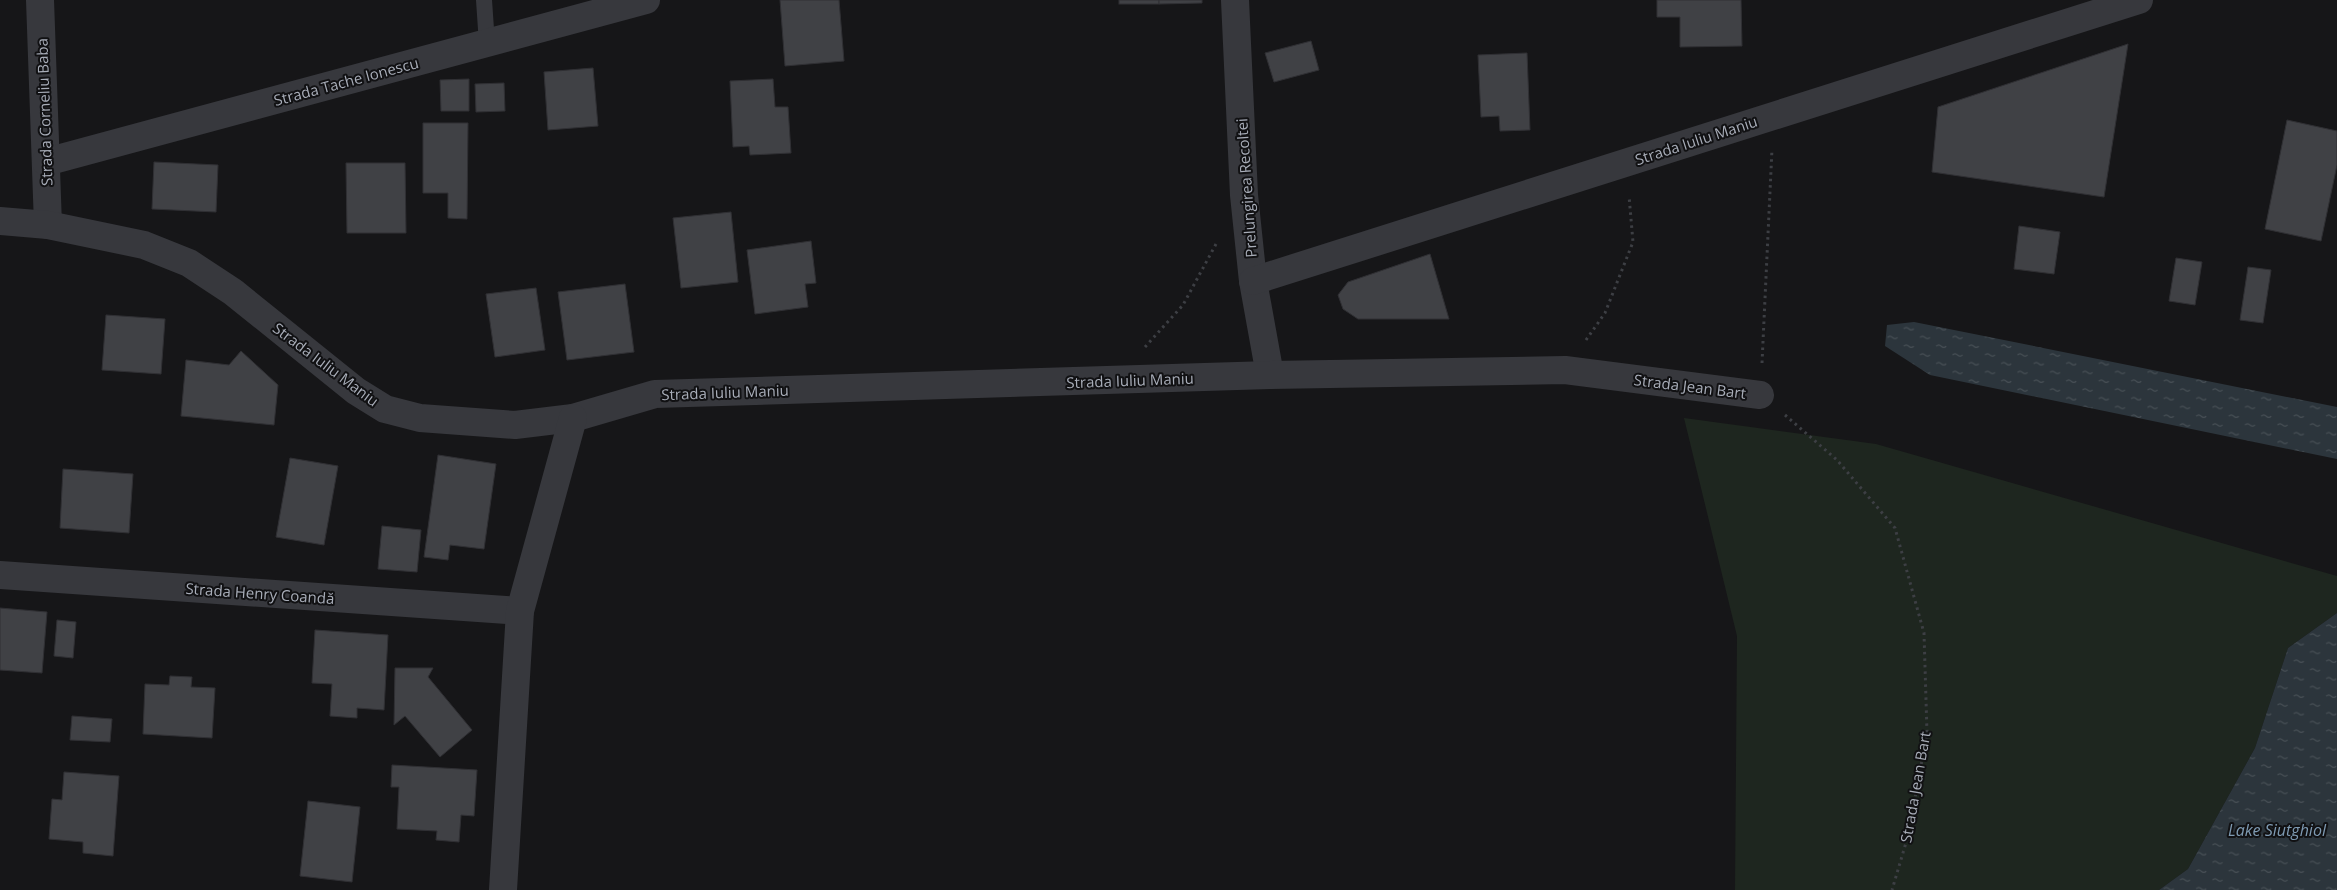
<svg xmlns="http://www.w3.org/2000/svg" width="2337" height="890" viewBox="0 0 2337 890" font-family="'Open Sans',sans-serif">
  <defs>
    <pattern id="water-ripples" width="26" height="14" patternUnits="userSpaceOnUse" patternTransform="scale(1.25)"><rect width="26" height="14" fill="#2c353c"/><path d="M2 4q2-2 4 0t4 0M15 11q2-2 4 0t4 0" fill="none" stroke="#485056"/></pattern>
  </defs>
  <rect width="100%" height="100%" fill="#161618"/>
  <path fill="#1e261f" d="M 1684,418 L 1876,444 L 2337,576 L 2337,613 L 2288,648 L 2255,748 L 2188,869 L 2159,890 L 1735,890 L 1737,636 Z"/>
  <g fill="url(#water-ripples)">
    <path d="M 1914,322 L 2337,407 L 2337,459 L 1930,375 L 1885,346 L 1887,325 Z"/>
    <path d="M 2337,613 L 2337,890 L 2159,890 L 2188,869 L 2255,748 L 2288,648 Z"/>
  </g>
  <g fill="#404145" stroke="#303034">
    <path d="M 780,0 L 839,0 L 844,61 L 785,66 Z"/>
    <rect x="1119" y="0" width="40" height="4"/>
    <path d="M 1159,0 L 1202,0 L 1202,3 L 1159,4 Z"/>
    <path d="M 1657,0 L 1741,0 L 1742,46 L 1680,47 L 1680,17 L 1657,17 Z"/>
    <path d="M 1311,41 L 1319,70 L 1274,82 L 1265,53 Z"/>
    <path d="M 2128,44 L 2104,197 L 1932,172 L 1938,107 Z"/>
    <path d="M 1527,53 L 1530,130 L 1500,131 L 1499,116 L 1481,117 L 1478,55 Z"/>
    <path d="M 593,68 L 598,126 L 548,130 L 544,72 Z"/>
    <path d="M 469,79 L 469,111 L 441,111 L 440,80 Z"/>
    <path d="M 773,79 L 775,107 L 788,107 L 791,153 L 750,155 L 749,146 L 733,147 L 730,81 Z"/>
    <path d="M 504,83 L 505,111 L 476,112 L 475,84 Z"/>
    <path d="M 2287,120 L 2337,131 L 2337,165 L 2321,241 L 2265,229 Z"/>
    <path d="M 423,123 L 468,123 L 467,219 L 448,218 L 448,193 L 423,193 Z"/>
    <path d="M 154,162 L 218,165 L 216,212 L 152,209 Z"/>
    <path d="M 346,163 L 405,163 L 406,233 L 347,233 Z"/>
    <path d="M 731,212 L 738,282 L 681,288 L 673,218 Z"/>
    <path d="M 2019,226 L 2060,232 L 2054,274 L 2014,269 Z"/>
    <path d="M 811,241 L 816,283 L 805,284 L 808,307 L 755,314 L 747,250 Z"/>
    <path d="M 1430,254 L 1449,319 L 1358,319 L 1343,309 L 1338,295 L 1348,282 Z"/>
    <path d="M 2176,258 L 2202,262 L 2195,305 L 2169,301 Z"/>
    <path d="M 2248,267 L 2271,270 L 2263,323 L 2240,320 Z"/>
    <path d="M 625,284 L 634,352 L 567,360 L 558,292 Z"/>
    <path d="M 536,288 L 545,350 L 495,357 L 486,294 Z"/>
    <path d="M 106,315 L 165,319 L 161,374 L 102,370 Z"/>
    <path d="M 241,351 L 278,385 L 274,425 L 181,416 L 186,360 L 229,365 Z"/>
    <path d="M 438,455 L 496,464 L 484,549 L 450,545 L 448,560 L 424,557 Z"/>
    <path d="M 290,458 L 338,466 L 324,545 L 276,537 Z"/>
    <path d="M 63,469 L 133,474 L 129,533 L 60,528 Z"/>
    <path d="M 382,526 L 421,530 L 417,572 L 378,569 Z"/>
    <path d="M 0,608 L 47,612 L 42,673 L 0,670 Z"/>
    <path d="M 57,620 L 76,622 L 73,658 L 54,656 Z"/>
    <path d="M 315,630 L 388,635 L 384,710 L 357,708 L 357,718 L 330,716 L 332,684 L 312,683 Z"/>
    <path d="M 395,668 L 433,668 L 428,677 L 472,730 L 440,757 L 405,716 L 394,725 Z"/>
    <path d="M 170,676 L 192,677 L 191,687 L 215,688 L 212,738 L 143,734 L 145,684 L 169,685 Z"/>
    <path d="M 72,716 L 112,719 L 110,742 L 70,740 Z"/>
    <path d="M 392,765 L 477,770 L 474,816 L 461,815 L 459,842 L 436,840 L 437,831 L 397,829 L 399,787 L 391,787 Z"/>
    <path d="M 64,772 L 119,776 L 113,856 L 83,853 L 83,842 L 49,839 L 52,799 L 62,800 Z"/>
    <path d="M 308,801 L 360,807 L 352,882 L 300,876 Z"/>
  </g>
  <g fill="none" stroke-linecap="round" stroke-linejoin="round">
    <g stroke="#3d3f44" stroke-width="3" stroke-dasharray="2.5 4" stroke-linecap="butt">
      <path d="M 1586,340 L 1605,313 L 1633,242 L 1629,196"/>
      <path d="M 1145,347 L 1183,305 L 1216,244"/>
      <path d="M 1762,363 L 1772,149"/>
      <path d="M 1785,415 L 1837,460 L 1895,528 L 1924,633 L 1927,733 L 1908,836 L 1892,890"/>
    </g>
    <path stroke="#37383d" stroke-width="16" d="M 484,0 L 487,44"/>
    <g stroke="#37383d" stroke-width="28">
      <path d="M 40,0 L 48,225"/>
      <path d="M 1235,0 L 1244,195 L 1253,281 L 1270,375"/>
      <path d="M 46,162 L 646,0"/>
      <path d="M 0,221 L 48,225 L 144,245 L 189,263 L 233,292 L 356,391 L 385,409 L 420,418 L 515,425 L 573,418 L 655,394 L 1270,375 L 1565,370 L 1760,395"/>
      <path d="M 1253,281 L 2139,0"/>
      <path d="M 0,575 L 520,611"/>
      <path d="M 503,890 L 520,611 L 573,418"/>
    </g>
  </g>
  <g text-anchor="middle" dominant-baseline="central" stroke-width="4" stroke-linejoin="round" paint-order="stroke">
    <g font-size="15" fill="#a8adb8" stroke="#111113">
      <text transform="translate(346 81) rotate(-15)">Strada Tache Ionescu</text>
      <text transform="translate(44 112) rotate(-92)">Strada Corneliu Baba</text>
      <text transform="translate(1696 140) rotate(-18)">Strada Iuliu Maniu</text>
      <text transform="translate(1246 188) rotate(-94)">Prelungirea Recoltei</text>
      <text transform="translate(326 364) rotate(37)">Strada Iuliu Maniu</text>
      <text transform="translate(1130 380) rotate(-2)">Strada Iuliu Maniu</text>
      <text transform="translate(1690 386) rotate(7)">Strada Jean Bart</text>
      <text transform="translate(725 392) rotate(-2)">Strada Iuliu Maniu</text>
      <text transform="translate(260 593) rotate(4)">Strada Henry Coandă</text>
      <text transform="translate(1915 787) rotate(-80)">Strada Jean Bart</text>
    </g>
    <g font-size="16" font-style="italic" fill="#7f9bb3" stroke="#111113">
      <text x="2277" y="830">Lake Siutghiol</text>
    </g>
  </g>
</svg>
